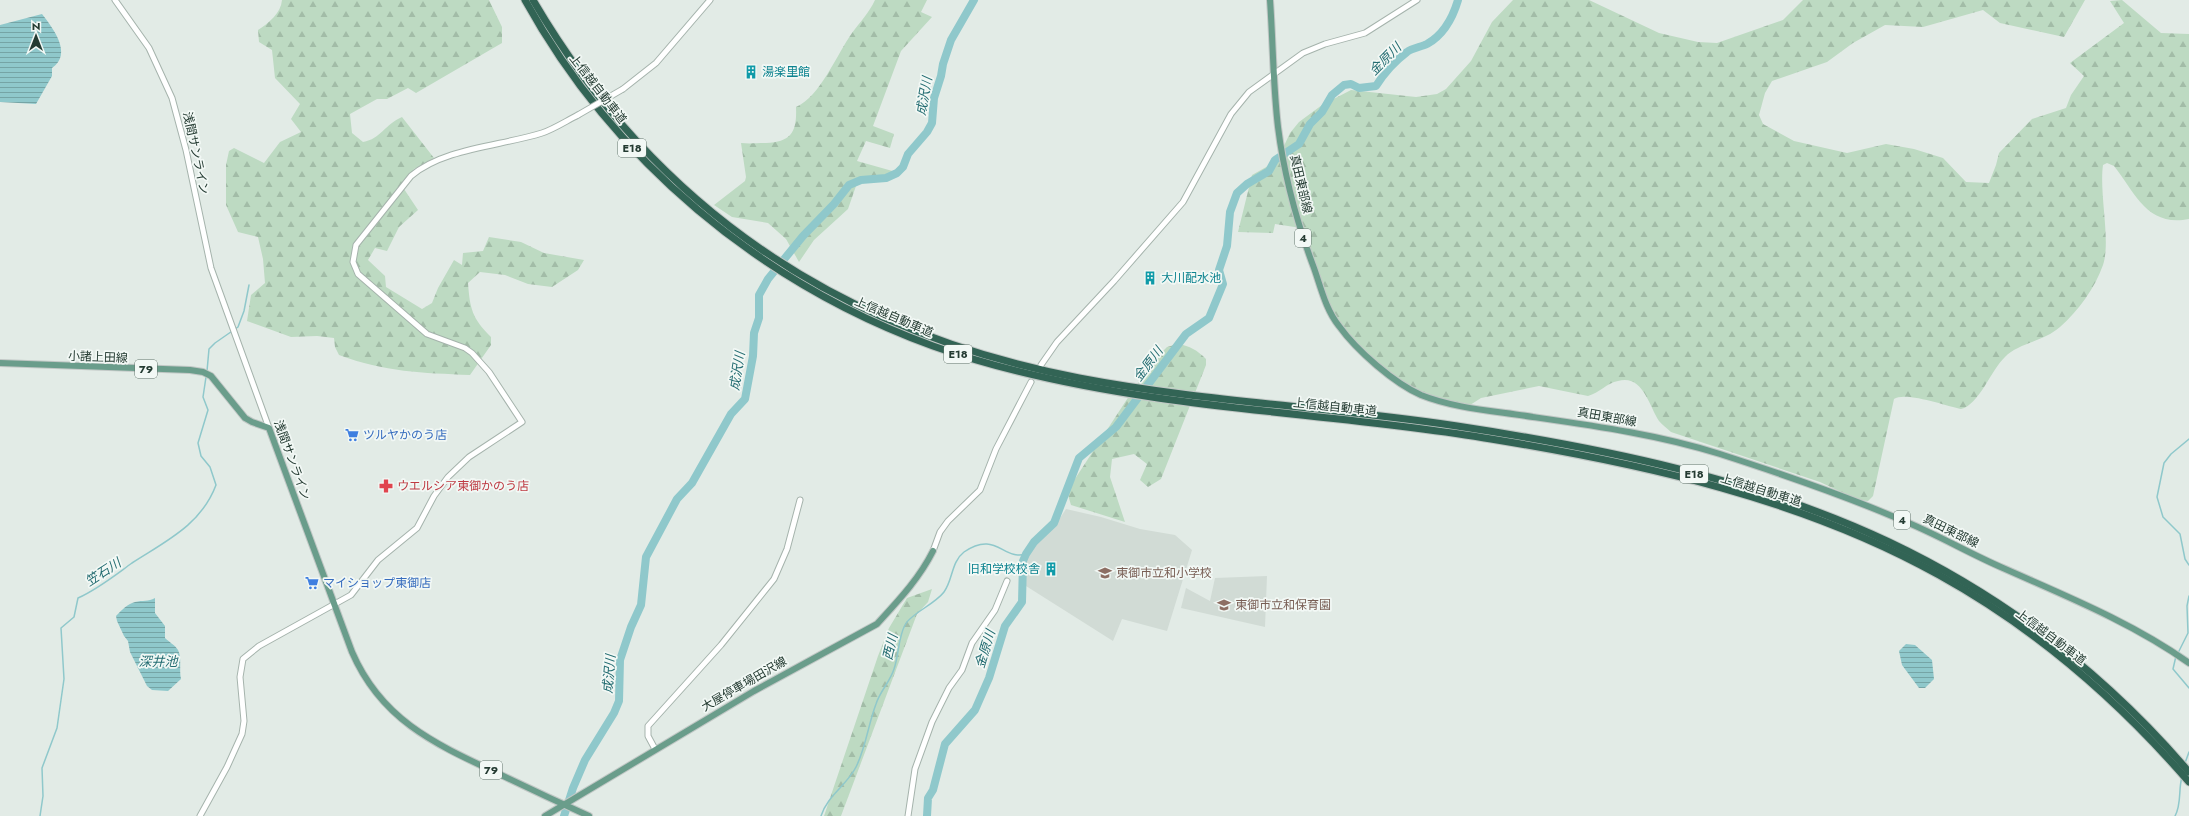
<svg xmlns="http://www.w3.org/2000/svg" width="2189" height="816" viewBox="0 0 2189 816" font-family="Jost,'Noto Sans JP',sans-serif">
  <defs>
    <pattern id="forest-firs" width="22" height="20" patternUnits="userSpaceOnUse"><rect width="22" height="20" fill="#bddac2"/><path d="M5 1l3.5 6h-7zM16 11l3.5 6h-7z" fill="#a2bca7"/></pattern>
    <pattern id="water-rules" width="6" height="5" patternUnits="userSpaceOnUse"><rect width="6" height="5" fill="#8fc8cb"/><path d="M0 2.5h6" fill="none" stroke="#75a4a5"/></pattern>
  </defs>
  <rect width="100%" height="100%" fill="#e2ebe6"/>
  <g fill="#d1dbd5">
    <path d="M 1066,509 L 1101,517 L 1140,529 L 1175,535 L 1192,550 L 1167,631 L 1122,619 L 1113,641 L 1026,586 L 1026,560 L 1033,546 L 1055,526 Z"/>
    <path d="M 1267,576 L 1265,627 L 1181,608 L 1186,588 L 1210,601 L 1215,578 Z"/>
  </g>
  <g fill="url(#forest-firs)">
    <path d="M 282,0 L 489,0 L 502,27 L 502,43 L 416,93 L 408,88 L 387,99 L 377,99 L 350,114 L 352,133 L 363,142 C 381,139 385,124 402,117 L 434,158 L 414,169 L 404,189 L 418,210 L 399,227 L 387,251 L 375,248 L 368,260 L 385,276 L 386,287 L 422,309 L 432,303 L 438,288 L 454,260 L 462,265 L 463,253 L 483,251 L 489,237 L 521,242 L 544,253 L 584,260 L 578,270 L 552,287 L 528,284 L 505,275 L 480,272 L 468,283 C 470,309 472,318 491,337 L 491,345 L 470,375 C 422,373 385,372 339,355 L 335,347 L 334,338 L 317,336 L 291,337 L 247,321 L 251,295 L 265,283 L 263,259 L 258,237 L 238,232 L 226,205 L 226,165 L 229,151 L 234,148 L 264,163 L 280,142 L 301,132 L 291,119 L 300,104 L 275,78 L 272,50 L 259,42 L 258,30 C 269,23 281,13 282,0 Z"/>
    <path d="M 875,0 L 927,0 L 921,12 L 932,17 L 901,51 L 873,126 L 894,134 L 890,148 L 866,141 L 857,161 L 896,172 L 887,176 L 863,181 L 856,186 L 848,209 L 814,240 L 799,262 L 786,239 L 768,223 L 732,217 L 714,205 L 745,181 L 746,177 L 741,143 C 750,144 757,143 766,143 C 792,142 797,131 796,107 C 820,97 837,54 852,33 C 860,22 869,13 875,0 Z"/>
    <path d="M 1513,0 L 1589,0 L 1659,33 L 1698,42 L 1717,43 L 1783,20 L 1803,0 L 2085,0 L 2064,37 L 2000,23 L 1983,10 L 1923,27 L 1885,25 L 1853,43 L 1827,62 L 1772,81 L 1765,93 L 1759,115 L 1763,124 L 1794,141 L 1847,153 L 1886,144 L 1914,149 L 1943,158 L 1966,182 L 1989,183 L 1996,165 L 1999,153 L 2032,119 L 2066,108 L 2071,95 L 2084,76 L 2070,63 L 2124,23 L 2110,1 L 2122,0 L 2161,33 L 2189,34 L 2189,219 C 2147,227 2136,194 2114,166 L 2107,163 L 2103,165 C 2099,194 2111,241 2103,265 C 2095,288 2078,311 2060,327 C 2043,342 2018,343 2005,357 C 1991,370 1979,405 1961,409 C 1947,406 1905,391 1894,399 L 1873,496 L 1868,501 L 1858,500 L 1820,482 L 1671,432 C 1667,428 1662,425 1659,421 C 1649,406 1643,374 1618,381 C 1607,383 1599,393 1588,396 L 1539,386 L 1481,398 L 1467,407 L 1433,399 L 1408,387 L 1356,345 L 1334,319 L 1301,228 L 1275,224 L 1273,233 L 1238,232 L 1252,175 L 1277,161 L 1290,133 L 1299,122 L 1322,105 L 1351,90 L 1416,97 L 1437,94 L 1446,89 L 1471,61 L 1492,22 Z"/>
    <path d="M 1178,344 C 1190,346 1197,350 1206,359 L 1206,365 L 1161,479 L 1148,487 L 1140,480 L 1147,464 L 1134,454 L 1112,459 L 1110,477 L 1125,522 L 1071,505 L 1068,495 L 1071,485 L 1133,390 L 1158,356 L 1167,347 Z"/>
    <path d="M 932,589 L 928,602 L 917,614 L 841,816 L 824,816 L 878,656 L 889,628 L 907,598 Z"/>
  </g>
  <g fill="url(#water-rules)">
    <path d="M 42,14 C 53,28 73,54 52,68 L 52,76 L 36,104 L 0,102 L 0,25 Z"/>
    <path d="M 155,598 L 155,613 L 165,626 L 165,638 C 169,642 175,645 178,650 C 182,657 179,670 181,679 L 168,691 L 152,690 L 147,686 L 130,652 L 128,641 L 124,636 L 117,621 L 116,616 C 122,610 127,604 135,602 C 143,600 148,602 155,598 Z"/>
    <path d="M 1906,644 L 1915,645 L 1932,660 L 1934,679 L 1925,688 L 1919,688 L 1902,665 L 1899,651 Z"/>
  </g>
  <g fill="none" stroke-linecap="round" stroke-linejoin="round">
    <g stroke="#8fc8cb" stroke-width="1.5">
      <path d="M 207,371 L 209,349 L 215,343 L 238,327 L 244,311 L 249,285"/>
      <path d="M 2189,439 L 2171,454 L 2164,463 L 2157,497 L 2163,517 L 2180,534 L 2185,559 L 2189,565"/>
      <path d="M 2178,653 L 2188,633 L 2187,606 L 2189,596"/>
      <path d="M 2176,656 L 2173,669 L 2189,688"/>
      <path d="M 2185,763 L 2189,752"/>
      <path d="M 40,816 L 43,796 L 42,768 L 57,728 L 64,679 L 61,628 L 74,617 L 78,598 C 98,589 114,576 132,563 C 166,541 201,525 216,485 L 210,467 L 201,456 L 198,443 L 208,410 L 203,397 L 206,377"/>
      <path d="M 821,816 C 827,796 847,785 856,767 C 866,747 868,725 876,704 C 880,691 890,682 894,669 C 899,655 898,638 905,625 C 910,614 934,605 944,592 C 953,580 951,562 964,552 C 996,530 1003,561 1026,554"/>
      <path d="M 2175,816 C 2182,803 2178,790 2182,777"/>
    </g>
    <g stroke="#8fc8cb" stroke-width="8">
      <path d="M 564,816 L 573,788 L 585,760 L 614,713 L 619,701 L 620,660 L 631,627 L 641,605 L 646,557 L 677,499 L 692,483 L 731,414 L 745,399 L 753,356 L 754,333 L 759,318 L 759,295 L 768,279 L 803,236 L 834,204 L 849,185 L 861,180 L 886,178 L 897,173 L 903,167 L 908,154 L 927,132 L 932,123 L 934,98 L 941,76 L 943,64 L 951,40 L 974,0"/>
      <path d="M 927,816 L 928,798 L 933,790 L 945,744 L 975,710 L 989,678 L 1005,626 L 1022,602 L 1023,561 L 1026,554 L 1034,542 L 1054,523 L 1079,458 L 1116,427 L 1186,334 L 1209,318 L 1223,284 L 1219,270 L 1227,246 L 1230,212 L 1237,193 L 1247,184 L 1269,171 L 1275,160 L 1299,144 L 1310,124 L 1322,112 L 1332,95 L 1344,85 L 1351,84 L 1359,88 L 1376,86 C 1384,73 1395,61 1407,52 C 1412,48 1421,47 1427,44 C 1443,35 1453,17 1458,0"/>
    </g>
    <g stroke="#a5b3ac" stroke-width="7">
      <g id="minor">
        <path d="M 115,0 L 149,48 L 172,98 L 186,150 L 211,268 L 269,428"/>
        <path d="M 623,89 L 656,63 L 710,0"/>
        <path d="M 1041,365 L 1057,342 L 1114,281 L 1183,202 L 1231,114 L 1249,92 L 1303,53 L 1325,44 L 1365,33 L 1417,0"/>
        <path d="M 933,551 L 940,532 L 948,521 L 980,490 L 996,449 L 1031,382"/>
        <path d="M 655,749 L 648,736 L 648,726 L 721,645 L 774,579 L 787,549 L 800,500"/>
        <path d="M 200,816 L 227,767 L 242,734 L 244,721 L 240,677 L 243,659 L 259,646 L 351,595 L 378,560 L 417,528 L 434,496 L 448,477 L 469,457 L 522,422 L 489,372 L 472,353 L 465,348 L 427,334 L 358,274 L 353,262 L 356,245 L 411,176 C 444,148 501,146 542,133 C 554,129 566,121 578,115"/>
        <path d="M 908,816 L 915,769 L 932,722 L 949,688 L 962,670 L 972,643 L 995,610 L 1007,581"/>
      </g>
    </g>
    <g stroke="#c2c8c6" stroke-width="8">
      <g id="major">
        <path d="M 1270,0 C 1273,42 1273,85 1278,127 C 1284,175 1297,223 1314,268 C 1321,288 1326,310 1339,326 C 1357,351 1394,383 1421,395 C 1456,409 1497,411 1533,417 C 1596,426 1660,435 1720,454 C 1779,473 1843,495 1899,519 C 1935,533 1968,553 2003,568 C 2066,596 2133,623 2189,663"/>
        <path d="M 0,363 L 190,370 L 203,372 L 211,376 L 245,418 L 252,422 L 269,428 L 352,652 C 381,719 433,743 495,772 C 526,787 558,802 589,816"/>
        <path d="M 545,816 L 754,691 L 877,624 C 898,601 919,579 933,551"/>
      </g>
    </g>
    <g stroke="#c2c8c6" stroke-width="9">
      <g id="highway">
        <path d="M 525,0 C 614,161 760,283 933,346 C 1006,372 1082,387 1158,398 C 1268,414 1380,420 1491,439 C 1644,464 1803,499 1939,575 C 2035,628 2118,700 2189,782"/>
        <path d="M 533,0 C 656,210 841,332 1079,378 C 1204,402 1332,407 1457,426 C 1602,448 1756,479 1889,542 C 2005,597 2106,675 2189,772"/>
      </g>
    </g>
    <use href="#minor" stroke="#fff" stroke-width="5"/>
    <use href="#major" stroke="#6a9d8b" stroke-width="6"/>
    <use href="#highway" stroke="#326455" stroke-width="7"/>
    <g stroke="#a5b3ac" stroke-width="7" stroke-linecap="butt">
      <path id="minor-bridge" d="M 578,115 L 623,89"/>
    </g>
    <use href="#minor-bridge" stroke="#fff" stroke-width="5"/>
  </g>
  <defs>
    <g id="building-bare" transform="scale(1.08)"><path d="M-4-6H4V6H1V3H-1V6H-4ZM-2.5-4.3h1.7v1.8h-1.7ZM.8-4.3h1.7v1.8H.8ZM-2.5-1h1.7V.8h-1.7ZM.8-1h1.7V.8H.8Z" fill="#0f9aa8" stroke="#f2f8f5" stroke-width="2.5" paint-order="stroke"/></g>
    <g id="supermarket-bare" transform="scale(1.08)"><path d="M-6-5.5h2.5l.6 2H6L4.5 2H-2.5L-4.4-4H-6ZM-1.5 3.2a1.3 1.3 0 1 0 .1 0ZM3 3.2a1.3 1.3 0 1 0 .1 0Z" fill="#3f7fe0" stroke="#f2f8f5" stroke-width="2.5" paint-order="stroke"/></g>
    <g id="pharmacy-bare" transform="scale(1.08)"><path d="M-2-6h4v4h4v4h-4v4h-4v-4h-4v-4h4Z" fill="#e0444e" stroke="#f2f8f5" stroke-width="2.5" paint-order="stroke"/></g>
    <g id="school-bare" transform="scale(1.08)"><path d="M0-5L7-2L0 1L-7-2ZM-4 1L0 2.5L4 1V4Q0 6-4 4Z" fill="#8d6e63" stroke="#f2f8f5" stroke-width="2.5" paint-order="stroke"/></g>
  </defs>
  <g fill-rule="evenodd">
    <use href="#building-bare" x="751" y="72"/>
    <use href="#building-bare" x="1150" y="278"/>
    <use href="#supermarket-bare" x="352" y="435"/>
    <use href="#pharmacy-bare" x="386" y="486"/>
    <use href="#building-bare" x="1051" y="569"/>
    <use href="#school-bare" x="1105" y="573"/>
    <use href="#supermarket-bare" x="312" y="583"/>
    <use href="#school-bare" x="1224" y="605"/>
  </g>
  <g text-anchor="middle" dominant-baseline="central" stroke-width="3.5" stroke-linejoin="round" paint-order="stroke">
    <g fill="#f2f8f5" stroke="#62746c" stroke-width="1">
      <rect x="618" y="139" width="28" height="18" rx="3"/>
      <rect x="1295" y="229" width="16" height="18" rx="3"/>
      <rect x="944" y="345" width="28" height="18" rx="3"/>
      <rect x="135" y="360" width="22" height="18" rx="3"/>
      <rect x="1680" y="465" width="28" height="18" rx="3"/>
      <rect x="1894" y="511" width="16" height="18" rx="3"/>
      <rect x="480" y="761" width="22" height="18" rx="3"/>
    </g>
    <g font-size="11" font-weight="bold" fill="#243b32">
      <text x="632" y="148">E18</text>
      <text x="1303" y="238">4</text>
      <text x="958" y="354">E18</text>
      <text x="146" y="369">79</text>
      <text x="1694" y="474">E18</text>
      <text x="1902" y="520">4</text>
      <text x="491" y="770">79</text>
    </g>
    <g font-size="12" fill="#0d838f" stroke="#f2f8f5" text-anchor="start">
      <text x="762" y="72">湯楽里館</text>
      <text x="1161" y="278">大川配水池</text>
      <text x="1040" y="569" text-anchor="end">旧和学校校舎</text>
    </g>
    <g font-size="12" fill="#243b32" stroke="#f2f8f5">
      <text transform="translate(598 89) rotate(52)">上信越自動車道</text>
      <text transform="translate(196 153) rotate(78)">浅間サンライン</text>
      <text transform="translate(1301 184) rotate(77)">真田東部線</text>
      <text transform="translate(894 317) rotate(23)">上信越自動車道</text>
      <text transform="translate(98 357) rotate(2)">小諸上田線</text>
      <text transform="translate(1335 407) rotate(6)">上信越自動車道</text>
      <text transform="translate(1607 417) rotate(10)">真田東部線</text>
      <text transform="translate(292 460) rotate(70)">浅間サンライン</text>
      <text transform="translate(1761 490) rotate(17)">上信越自動車道</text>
      <text transform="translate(1951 531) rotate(26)">真田東部線</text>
      <text transform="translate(2051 637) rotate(37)">上信越自動車道</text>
      <text transform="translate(744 684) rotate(-30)">大屋停車場田沢線</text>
    </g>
    <g font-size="12" fill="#366cbe" stroke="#f2f8f5" text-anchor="start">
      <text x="363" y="435">ツルヤかのう店</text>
      <text x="323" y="583">マイショップ東御店</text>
    </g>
    <g font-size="12" fill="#be3a42" stroke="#f2f8f5" text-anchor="start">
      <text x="397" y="486">ウエルシア東御かのう店</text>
    </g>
    <g font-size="12" fill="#785e54" stroke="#f2f8f5" text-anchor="start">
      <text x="1116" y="573">東御市立和小学校</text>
      <text x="1235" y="605">東御市立和保育園</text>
    </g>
    <g font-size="13" font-style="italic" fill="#236c71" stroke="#f2f8f5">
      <text transform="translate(1385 59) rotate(-45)">金原川</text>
      <text transform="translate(924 96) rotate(-80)">成沢川</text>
      <text transform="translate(1148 364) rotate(-53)">金原川</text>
      <text transform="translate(737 371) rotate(-81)">成沢川</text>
      <text transform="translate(103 572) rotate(-33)">笠石川</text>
      <text transform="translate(890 647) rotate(-77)">西川</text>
      <text transform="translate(985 649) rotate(-73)">金原川</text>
      <text x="158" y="661">深井池</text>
      <text transform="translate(609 674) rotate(-85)">成沢川</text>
    </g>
  </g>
  <g transform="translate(36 36)" stroke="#f2f8f5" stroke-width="3" paint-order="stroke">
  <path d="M0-3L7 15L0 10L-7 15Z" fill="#243b32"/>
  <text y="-6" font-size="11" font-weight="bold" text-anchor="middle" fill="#243b32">N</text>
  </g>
</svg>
